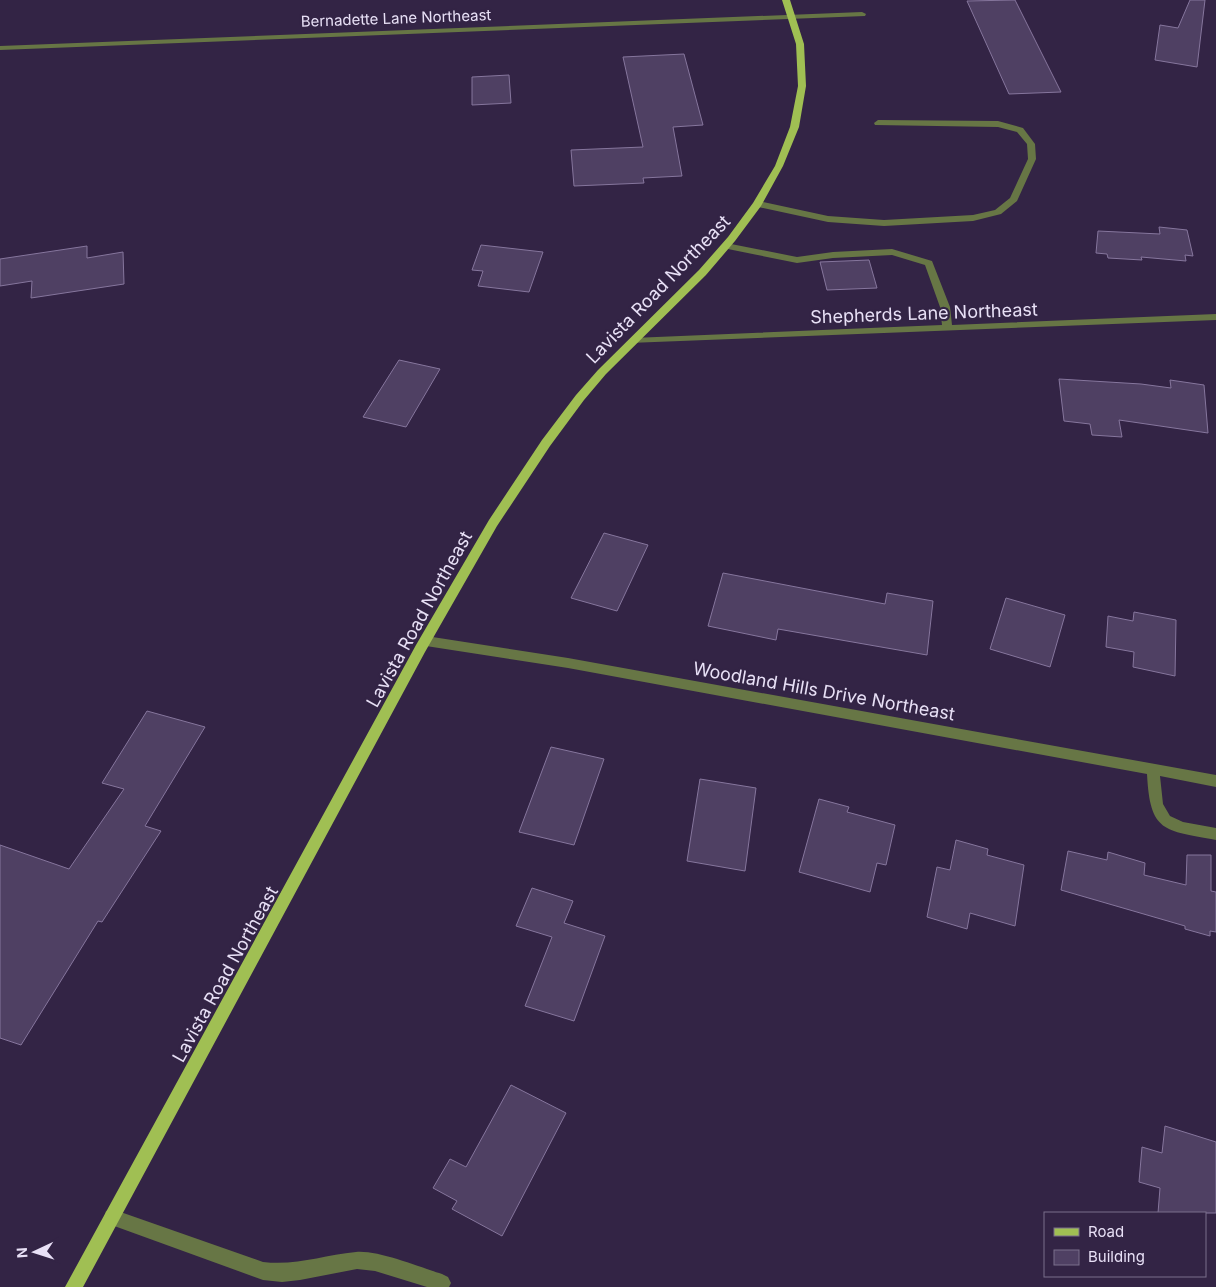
<svg xmlns="http://www.w3.org/2000/svg" width="1216" height="1287" viewBox="0 0 1216 1287" font-family="Inter,sans-serif">
  <rect width="100%" height="100%" fill="#332445"/>
  <g fill="#4f4063" stroke="#86769d">
    <path d="M 1015,0 L 1061,92 L 1009,94 L 967,1 Z"/>
    <path d="M 1190,0 L 1205,0 L 1197,67 L 1155,60 L 1160,25 L 1178,28 Z"/>
    <path d="M 684,54 L 703,125 L 673,127 L 682,176 L 643,178 L 644,183 L 574,186 L 571,150 L 643,147 L 623,57 Z"/>
    <path d="M 509,75 L 511,103 L 472,105 L 472,77 Z"/>
    <path d="M 1159,227 L 1187,230 L 1193,256 L 1185,255 L 1186,261 L 1141,257 L 1142,260 L 1108,258 L 1107,254 L 1096,253 L 1098,231 L 1160,234 Z"/>
    <path d="M 481,245 L 543,252 L 529,292 L 478,286 L 483,271 L 472,270 Z"/>
    <path d="M 87,246 L 87,258 L 123,252 L 124,284 L 31,298 L 32,281 L 0,286 L 0,259 Z"/>
    <path d="M 869,260 L 877,288 L 827,290 L 820,262 Z"/>
    <path d="M 399,360 L 440,369 L 406,427 L 363,417 Z"/>
    <path d="M 1059,379 L 1141,384 L 1171,388 L 1170,380 L 1204,385 L 1208,433 L 1119,420 L 1122,437 L 1092,435 L 1090,424 L 1064,421 Z"/>
    <path d="M 604,533 L 648,545 L 617,611 L 571,598 Z"/>
    <path d="M 723,573 L 885,604 L 887,593 L 933,601 L 927,655 L 778,629 L 776,640 L 708,626 Z"/>
    <path d="M 1006,598 L 1065,615 L 1050,667 L 990,649 Z"/>
    <path d="M 1134,612 L 1176,620 L 1175,676 L 1133,667 L 1134,652 L 1106,647 L 1108,616 L 1133,621 Z"/>
    <path d="M 147,711 L 205,727 L 145,826 L 161,831 L 102,922 L 98,921 L 21,1045 L 0,1038 L 0,845 L 69,869 L 124,789 L 102,783 Z"/>
    <path d="M 551,747 L 604,759 L 574,845 L 519,832 Z"/>
    <path d="M 700,779 L 756,788 L 745,871 L 687,861 Z"/>
    <path d="M 819,799 L 849,807 L 847,812 L 895,825 L 886,865 L 877,863 L 870,892 L 799,872 Z"/>
    <path d="M 956,840 L 988,849 L 987,855 L 1024,865 L 1015,926 L 970,913 L 967,929 L 927,917 L 937,867 L 950,870 Z"/>
    <path d="M 1068,851 L 1107,860 L 1108,852 L 1145,863 L 1144,875 L 1186,885 L 1187,855 L 1211,855 L 1211,891 L 1216,892 L 1216,932 L 1210,931 L 1210,936 L 1185,929 L 1185,926 L 1061,890 Z"/>
    <path d="M 532,888 L 573,901 L 564,923 L 605,936 L 574,1021 L 525,1006 L 552,937 L 516,926 Z"/>
    <path d="M 511,1085 L 566,1113 L 502,1236 L 452,1209 L 457,1201 L 433,1188 L 450,1159 L 466,1167 Z"/>
    <path d="M 1165,1126 L 1216,1142 L 1216,1213 L 1158,1213 L 1160,1188 L 1139,1182 L 1142,1147 L 1162,1153 Z"/>
  </g>
  <g fill="none" stroke-linecap="round" stroke-linejoin="round">
    <g fill="#677645" fill-rule="evenodd">
      <path d="M 862,12 L 866,14 L 865,16 L 0,50 L 0,46 Z"/>
      <path d="M 878,120 L 998,121 L 1023,128 L 1035,144 L 1036,159 L 1017,201 L 1001,214 L 973,221 L 884,226 L 828,222 L 758,207 L 753,204 L 758,201 L 828,216 L 884,220 L 973,215 L 995,210 L 1010,198 L 1028,159 L 1027,144 L 1017,132 L 998,127 L 875,125 L 874,123 Z"/>
      <path d="M 726,243 L 797,257 L 833,252 L 892,249 L 932,261 L 950,307 L 952,325 L 1216,314 L 1216,320 L 629,343 L 628,341 L 633,338 L 942,325 L 940,307 L 925,265 L 892,255 L 833,258 L 797,263 L 723,248 L 723,244 Z"/>
      <path d="M 426,636 L 568,658 L 1216,775 L 1216,787 L 1160,776 L 1163,804 L 1170,816 L 1183,822 L 1216,828 L 1216,840 C 1164,830 1150,833 1147,774 L 568,668 L 426,646 L 422,644 L 420,641 L 422,638 Z"/>
      <path d="M 112,1209 L 263,1262 C 297,1266 323,1255 356,1252 C 378,1250 419,1267 442,1274 L 448,1277 L 451,1283 L 449,1287 L 427,1287 L 375,1271 L 357,1269 L 300,1280 L 282,1282 L 263,1280 L 106,1223 L 104,1217 L 106,1211 Z"/>
    </g>
    <path fill="#a0bf53" fill-rule="evenodd" d="M 782,0 L 790,0 L 804,44 L 806,86 L 799,127 L 783,166 L 761,206 L 735,241 L 706,275 L 606,374 L 584,400 L 550,446 L 497,526 L 425,652 L 83,1287 L 65,1287 L 416,645 L 489,520 L 542,440 L 576,395 L 598,370 L 699,270 L 728,237 L 753,203 L 775,166 L 790,127 L 798,86 L 796,44 Z"/>
  </g>
  <g text-anchor="middle" dominant-baseline="central" stroke-width="4.5" stroke-linejoin="round" paint-order="stroke">
    <g font-size="15" fill="#e8e0f6" stroke="#332445">
      <text transform="translate(396 18) rotate(-2)">Bernadette Lane Northeast</text>
    </g>
    <g font-size="18" fill="#e8e0f6" stroke="#332445">
      <text transform="translate(658 289) rotate(-46)">Lavista Road Northeast</text>
      <text transform="translate(924 313) rotate(-2)">Shepherds Lane Northeast</text>
      <text transform="translate(419 619) rotate(-61)">Lavista Road Northeast</text>
      <text transform="translate(824 691) rotate(10)">Woodland Hills Drive Northeast</text>
      <text transform="translate(225 974) rotate(-61)">Lavista Road Northeast</text>
    </g>
  </g>
  <rect x="1044" y="1212" width="162" height="65" fill="#332445" stroke="#7b6f8c"/>
  <rect x="1054" y="1228" width="25" height="8" fill="#a0bf53" stroke="#7b6f8c"/>
  <text x="1088" y="1237" font-size="15" fill="#e8e0f6">Road</text>
  <rect x="1054" y="1250" width="25" height="15" fill="#4f4063" stroke="#7b6f8c"/>
  <text x="1088" y="1262" font-size="15" fill="#e8e0f6">Building</text>
  <g transform="translate(35 1252) rotate(266)" stroke="#332445" stroke-width="4" paint-order="stroke">
  <path d="M0-4L9 19L0 12L-9 19Z" fill="#e8e0f6"/>
  <text y="-8" font-size="14" font-weight="bold" text-anchor="middle" fill="#e8e0f6">N</text>
  </g>
</svg>
